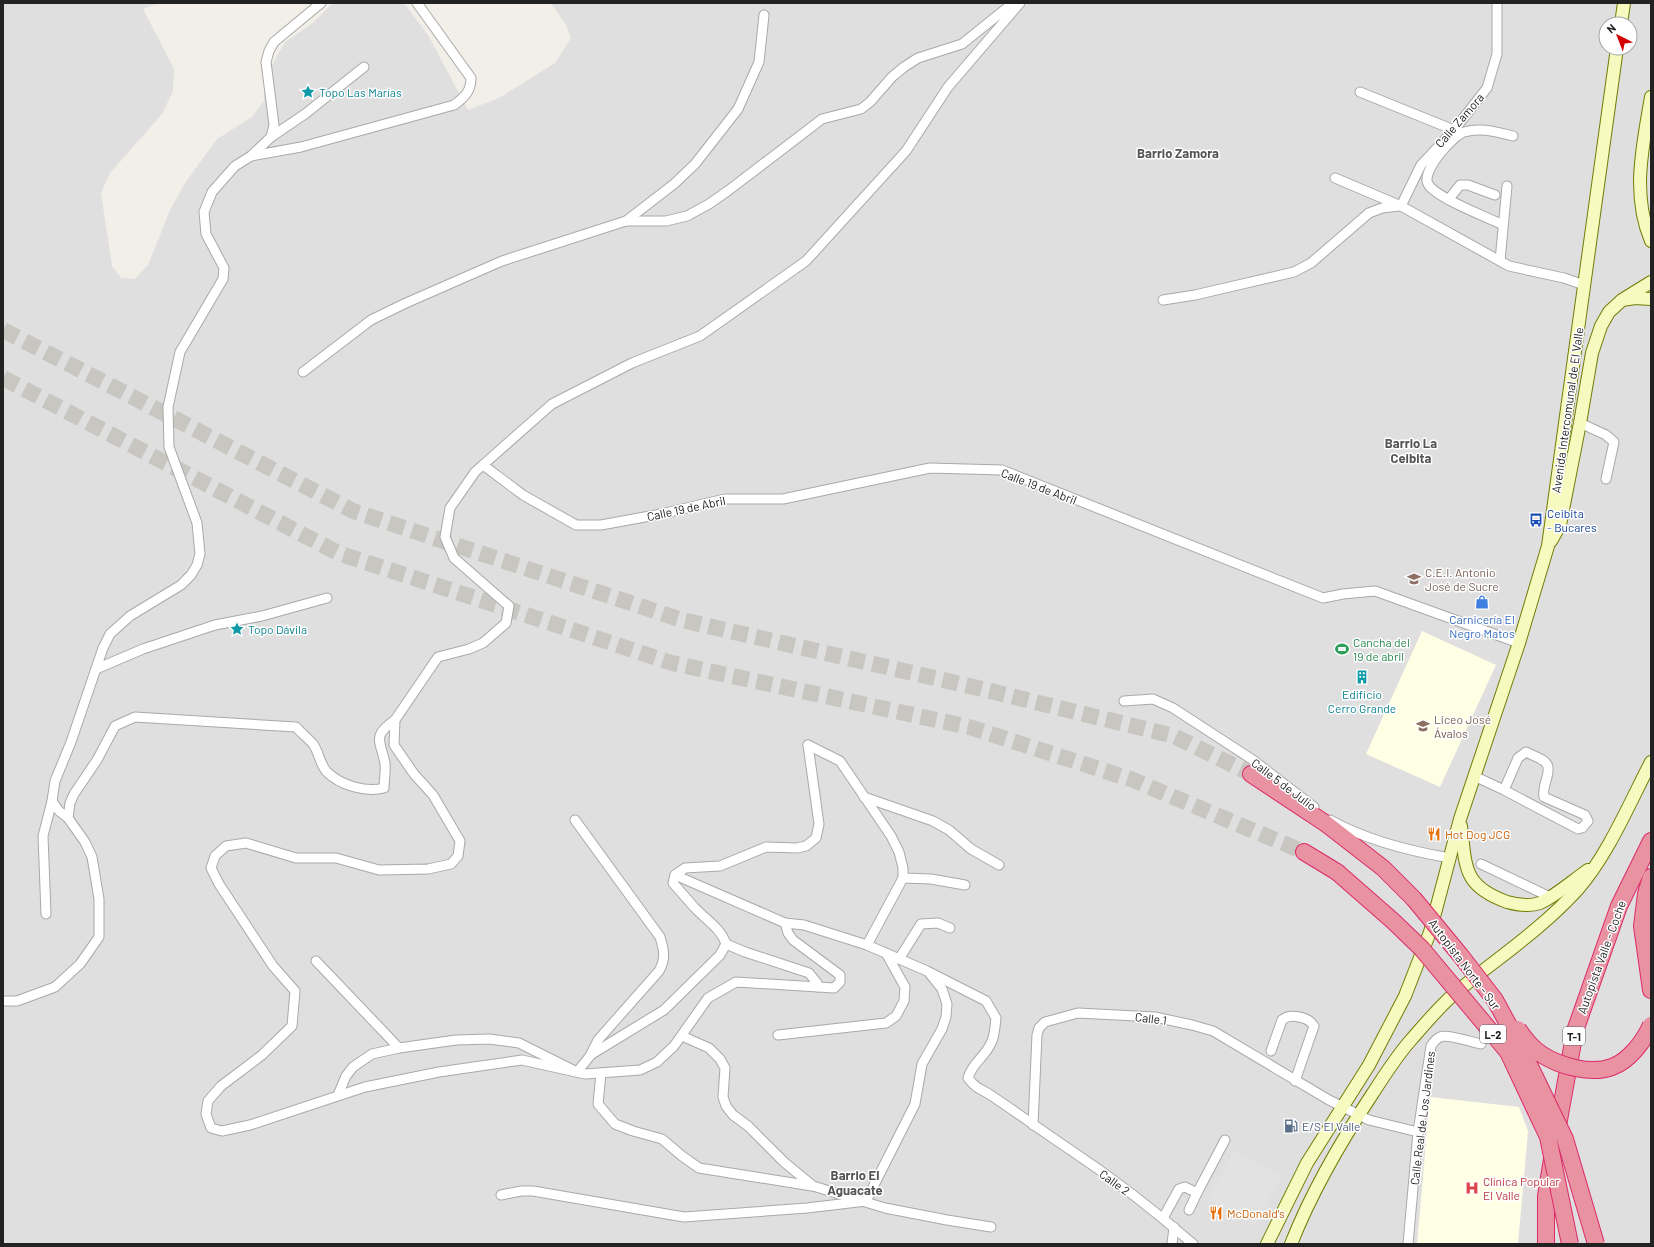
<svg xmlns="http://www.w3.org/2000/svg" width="1654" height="1247" viewBox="0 0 1654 1247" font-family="Barlow,sans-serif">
  <rect width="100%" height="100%" fill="#f2efe9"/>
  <path fill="#e0dfdf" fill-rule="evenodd" d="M 3,3 L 158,3 L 143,9 L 174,69 L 173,91 L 162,114 L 110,173 L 101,193 L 112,266 L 121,278 L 135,279 L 148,265 L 170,210 L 185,183 L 217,139 L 252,117 L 264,101 L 266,75 L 285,42 L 313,23 L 333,3 L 404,3 L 428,35 L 468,110 L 499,98 L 555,63 L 571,38 L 566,25 L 551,3 L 1651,3 L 1651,1244 L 3,1244 ZM 1606,24 L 1630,24 L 1630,48 L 1606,48 Z"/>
  <g fill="#ffffe5">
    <path d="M 1422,631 L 1496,665 L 1440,787 L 1366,754 Z"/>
    <path d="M 1430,1097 L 1519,1107 L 1528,1131 L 1518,1244 L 1417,1244 Z"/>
  </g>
  <path fill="#e2e2e2" d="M 1234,1150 L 1282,1175 L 1255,1225 L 1208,1201 Z"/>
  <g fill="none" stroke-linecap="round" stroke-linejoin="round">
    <g stroke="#c8c6c1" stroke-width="16" stroke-dasharray="16 8" stroke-linecap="butt">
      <path d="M 3,330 L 353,511 L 682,620 L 978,688 L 1174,736 L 1251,774"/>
      <path d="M 3,378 L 338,553 L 672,663 L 969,727 L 1133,780 L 1304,852"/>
    </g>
    <g stroke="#a9a9a9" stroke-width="11">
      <g id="minor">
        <path d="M 1020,3 L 948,87 L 906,151 L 806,261 L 700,336 L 632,363 L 552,404 L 475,472 L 450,508 L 445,537 L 454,558 L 509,606 L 506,623 L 483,643 L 469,649 L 438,657 L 395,720 L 394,745 L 414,774 L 433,795 L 460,841 L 458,856 L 451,864 L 428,869 L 379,870 L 336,858 L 296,858 L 246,843 L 226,846 L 215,856 L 211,868 L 219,884 L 273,966 L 295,991 L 292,1026 L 262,1055 L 221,1086 L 208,1101 L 206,1114 L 211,1128 L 222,1131 L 250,1125 L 365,1087 L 439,1072 L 522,1060 L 585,1074 L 640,1070 L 657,1062 L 674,1046 L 708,998 L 736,982 L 834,988 L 840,982 L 840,975 L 793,940 L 788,933 L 785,923 L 804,925 L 867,945 L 927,971 L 986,1001 L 996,1018 C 995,1025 995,1036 991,1043 C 985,1057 972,1063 968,1078 C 978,1091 981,1088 992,1096 C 1019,1114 1045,1133 1072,1151 C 1114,1179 1155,1211 1193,1244"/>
        <path d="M 1360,92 L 1454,130"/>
        <path d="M 271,137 L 305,114 L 364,67"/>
        <path d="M 251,156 L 301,147 L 454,105 C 465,97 471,91 471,78 L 417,3"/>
        <path d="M 1335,178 L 1401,206 L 1509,266 L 1564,278 L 1584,285"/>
        <path d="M 1449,199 L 1460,185 L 1468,185 L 1495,195"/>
        <path d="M 1401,206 L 1421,165 L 1454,130 L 1487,88 L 1497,54 L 1497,3"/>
        <path d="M 626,221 L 674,184 L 695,164 L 738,109 L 759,62 L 764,15"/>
        <path d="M 1503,225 C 1487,217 1436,198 1428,184 C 1421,172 1452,136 1464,132 C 1481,127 1496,132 1513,136"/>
        <path d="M 1500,261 L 1507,186"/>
        <path d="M 1163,300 L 1195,295 L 1294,272 L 1311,263 L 1369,213 L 1382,208 L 1399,206"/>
        <path d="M 303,372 L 371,320 L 406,303 L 502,261 L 626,221 L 666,221 L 687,216 L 709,204 L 729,190 L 822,119 L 861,109 L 870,102 L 892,77 L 904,67 L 918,58 L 962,44 L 1013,3"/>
        <path d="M 1580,423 L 1606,435 L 1614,442 L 1606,479"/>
        <path d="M 483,465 L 523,495 L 576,525 L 601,525 L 661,514 L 725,499 L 783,499 L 930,468 L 1002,470 L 1323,598 L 1343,594 L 1375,591 L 1519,643"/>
        <path d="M 96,669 L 143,649 L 215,625 L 262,616 L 327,598"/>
        <path d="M 1124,701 L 1153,699 L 1173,708 L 1253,760 L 1314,807"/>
        <path d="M 808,745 L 840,761 L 891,836 L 899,852 L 903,868 L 903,878 L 867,945"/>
        <path d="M 1474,776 L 1504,790 L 1578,829 L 1582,828 L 1588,821 L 1585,815 L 1544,797 C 1543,792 1544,789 1545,784 C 1553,760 1546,762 1526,752 L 1518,758 L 1504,790"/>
        <path d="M 864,797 L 933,821 L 949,830 L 971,849 L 999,865"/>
        <path d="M 68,818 L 70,803 L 74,794 L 97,760 L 115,726 L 135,717 L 296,727 C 301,733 308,738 313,744 C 319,752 320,765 327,772 C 340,785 366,793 384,788 C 384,780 386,771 385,763 C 380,740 372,736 395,720"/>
        <path d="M 1330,820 C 1366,840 1409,851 1450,858"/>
        <path d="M 1481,864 L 1550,897"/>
        <path d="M 675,875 L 785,923"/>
        <path d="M 903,878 L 931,879 L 965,885"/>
        <path d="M 46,914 L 43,836 L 52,801"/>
        <path d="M 726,944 L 745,952 L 809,973 L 817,983 L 818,987"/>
        <path d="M 899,959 L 921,924 L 938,923 L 950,928"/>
        <path d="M 316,961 L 399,1048"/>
        <path d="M 3,1001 L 17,1001 L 55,987 L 80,964 L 99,937 L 99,899 L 92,857 L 85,842 L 68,818 L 59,811 L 52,801 L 55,781 L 71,742 L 103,648 L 110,634 L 130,616 L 181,585 L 191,575 L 197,565 L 200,554 L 197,523 L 169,447 L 168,407 L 180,352 L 223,279 L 224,268 L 206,234 L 204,212 L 212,192 L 235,166 L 251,156 L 271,137 L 274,125 L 266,62 L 269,51 L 274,42 L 321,3"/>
        <path d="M 778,1035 L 886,1023 L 896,1016 L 904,1001 L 905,987 L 886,953"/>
        <path d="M 682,1036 L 709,1048 L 720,1059 L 725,1068 L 723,1097 L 726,1106 L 733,1115 L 748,1126 L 784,1162 L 813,1186 L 885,1208 L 947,1220 L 991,1227"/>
        <path d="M 1271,1051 L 1282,1020 C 1290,1013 1309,1017 1314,1026 L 1295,1081"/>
        <path d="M 592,1054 L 664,1010 L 720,955 L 726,944 C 721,928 705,919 694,907 C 687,899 680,891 673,883 L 675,875 L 685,868 L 720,866 L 766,847 L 797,848 L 806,846 L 816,838 L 819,824 L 808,745"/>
        <path d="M 601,1073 L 598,1104 L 615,1124 L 633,1131 L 662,1139 L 682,1156 L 699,1168 L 812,1186"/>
        <path d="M 338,1095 L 346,1076 L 353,1067 L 372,1054 L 399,1048 L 456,1040 L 489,1039 L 519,1043 L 577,1072 L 590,1056 L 598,1040 L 659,971 C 666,959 664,950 660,937 L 575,820"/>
        <path d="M 1033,1125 L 1037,1035 L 1039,1028 L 1045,1022 L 1078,1013 L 1155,1017 L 1192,1025 L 1213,1031 L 1329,1100 L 1369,1120 L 1418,1132"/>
        <path d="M 501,1195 L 521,1191 L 533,1191 L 684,1217 L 807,1208 L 866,1201 L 915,1104 L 922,1064 L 942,1029 L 946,1017 L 947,1004 L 942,989 L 930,974"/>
        <path d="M 1189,1210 L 1197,1193"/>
        <path d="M 1163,1218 L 1179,1189 L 1185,1187 L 1197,1193 L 1225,1140"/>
        <path d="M 1172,1244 L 1174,1227"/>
        <path d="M 1408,1244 L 1418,1132 L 1431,1046 C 1433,1043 1436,1039 1440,1037 C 1448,1034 1471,1042 1481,1044"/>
      </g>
    </g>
    <g stroke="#707d05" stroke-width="14">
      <g id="secondary">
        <path d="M 1621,24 L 1624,3"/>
        <path d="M 1651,97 C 1643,145 1631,194 1651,241"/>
        <path d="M 1625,298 L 1651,282"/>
        <path d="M 1551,541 L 1560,525 L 1580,423 L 1592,353 L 1601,326 L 1609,312 L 1622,300 L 1635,298 L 1651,299"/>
        <path d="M 1461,826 C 1466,868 1463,886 1507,902 C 1518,905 1529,907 1540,903 C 1557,895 1572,881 1588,870"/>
        <path d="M 1267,1244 L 1307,1163 L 1369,1065 L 1405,996 L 1430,932 L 1460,819 L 1519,643 L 1548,546 L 1617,48"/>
        <path d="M 1291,1244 C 1312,1191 1341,1141 1373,1093 C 1384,1076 1396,1057 1410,1041 C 1424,1025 1438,1008 1454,994 C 1496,959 1541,930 1578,889 C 1608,855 1630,802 1651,762"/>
      </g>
    </g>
    <g stroke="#dc2a67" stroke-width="18">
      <g id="motorway">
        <path d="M 1251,774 L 1325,823 L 1383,868 L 1414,899"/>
        <path d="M 1304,852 L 1337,872"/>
        <path d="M 1651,877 L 1646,894 L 1642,926 L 1651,990"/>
        <path d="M 1557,1131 L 1575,1031 L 1619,906 L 1651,841"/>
        <path d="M 1546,1244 L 1546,1196 L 1552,1159"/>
      </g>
    </g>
    <use href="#minor" stroke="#fff" stroke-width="9"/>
    <use href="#secondary" stroke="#f7fabf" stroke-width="12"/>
    <use href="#motorway" stroke="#e892a2" stroke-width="16"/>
    <g stroke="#dc2a67" stroke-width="18" stroke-linecap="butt">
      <g id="motorway-bridge">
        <path d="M 1337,872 L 1393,921 L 1422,949 L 1508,1052 L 1548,1137 L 1570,1244"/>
        <path d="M 1414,899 L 1461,956 L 1495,1000 L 1521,1048 L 1565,1139 L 1596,1244"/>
        <path d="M 1518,1029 C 1524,1038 1532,1048 1541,1054 C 1559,1066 1591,1075 1612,1067 C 1629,1061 1644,1041 1651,1025"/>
      </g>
    </g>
    <use href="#motorway-bridge" stroke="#e892a2" stroke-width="16"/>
  </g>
  <defs>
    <g id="sight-bare" transform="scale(1.08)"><path d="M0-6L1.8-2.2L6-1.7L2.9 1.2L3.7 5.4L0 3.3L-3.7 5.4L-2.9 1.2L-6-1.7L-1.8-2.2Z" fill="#0f9aa8" stroke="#fff" stroke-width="2.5" paint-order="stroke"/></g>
    <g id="bus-bare" transform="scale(1.08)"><path d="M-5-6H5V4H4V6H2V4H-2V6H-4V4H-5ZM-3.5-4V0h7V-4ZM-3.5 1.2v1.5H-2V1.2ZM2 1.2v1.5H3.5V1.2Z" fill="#1a4fb4" stroke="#fff" stroke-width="2.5" paint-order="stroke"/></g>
    <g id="school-bare" transform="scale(1.08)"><path d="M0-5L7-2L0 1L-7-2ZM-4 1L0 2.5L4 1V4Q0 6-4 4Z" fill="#8d6e63" stroke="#fff" stroke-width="2.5" paint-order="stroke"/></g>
    <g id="shop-bare" transform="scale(1.08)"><path d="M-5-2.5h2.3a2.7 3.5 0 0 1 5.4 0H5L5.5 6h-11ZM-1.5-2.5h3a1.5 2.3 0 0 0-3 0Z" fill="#3f7fe0" stroke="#fff" stroke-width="2.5" paint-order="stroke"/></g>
    <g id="stadium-bare" transform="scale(1.08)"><path d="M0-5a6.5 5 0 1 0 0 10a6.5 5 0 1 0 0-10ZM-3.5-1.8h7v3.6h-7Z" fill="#2e9e5b" stroke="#fff" stroke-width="2.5" paint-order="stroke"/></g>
    <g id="building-bare" transform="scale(1.08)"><path d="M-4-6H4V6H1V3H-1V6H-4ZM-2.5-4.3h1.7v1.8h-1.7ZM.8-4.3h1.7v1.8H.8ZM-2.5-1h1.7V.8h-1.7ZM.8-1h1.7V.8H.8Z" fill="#0f9aa8" stroke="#fff" stroke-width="2.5" paint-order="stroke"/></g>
    <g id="restaurant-bare" transform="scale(1.08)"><path d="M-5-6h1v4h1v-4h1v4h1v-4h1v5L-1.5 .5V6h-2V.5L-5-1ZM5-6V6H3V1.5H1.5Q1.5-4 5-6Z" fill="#e8710a" stroke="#fff" stroke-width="2.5" paint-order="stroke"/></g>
    <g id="fuel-bare" transform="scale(1.08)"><path d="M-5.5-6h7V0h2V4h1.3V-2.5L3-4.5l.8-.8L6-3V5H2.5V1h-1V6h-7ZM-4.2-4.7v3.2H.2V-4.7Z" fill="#5c6f8a" stroke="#fff" stroke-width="2.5" paint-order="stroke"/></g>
    <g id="hospital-bare" transform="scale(1.08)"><path d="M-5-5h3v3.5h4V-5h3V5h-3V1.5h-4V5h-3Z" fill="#e0444e" stroke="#fff" stroke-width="2.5" paint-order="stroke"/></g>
  </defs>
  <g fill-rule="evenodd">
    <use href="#sight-bare" x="308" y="92"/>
    <use href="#bus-bare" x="1536" y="520"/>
    <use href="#school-bare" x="1414" y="579"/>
    <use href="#shop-bare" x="1482" y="602"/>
    <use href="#sight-bare" x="237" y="629"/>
    <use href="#stadium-bare" x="1342" y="649"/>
    <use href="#building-bare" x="1362" y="677"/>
    <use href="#school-bare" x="1423" y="726"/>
    <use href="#restaurant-bare" x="1434" y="834"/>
    <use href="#fuel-bare" x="1291" y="1126"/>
    <use href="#hospital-bare" x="1472" y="1188"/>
    <use href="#restaurant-bare" x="1216" y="1213"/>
  </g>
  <g text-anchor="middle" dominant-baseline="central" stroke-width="3" stroke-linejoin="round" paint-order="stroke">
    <g fill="#fff" stroke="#646464" stroke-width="1">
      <rect x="1480" y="1025" width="26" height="18" rx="3"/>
      <rect x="1563" y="1027" width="22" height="18" rx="3"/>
    </g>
    <g font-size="11" font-weight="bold" fill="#222">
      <text x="1493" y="1034">L-2</text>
      <text x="1574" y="1036">T-1</text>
    </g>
    <g font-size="12" fill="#0d838f" stroke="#fff" text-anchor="start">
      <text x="319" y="92">Topo Las Marías</text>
      <text x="248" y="629">Topo Dávila</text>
      <text x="1362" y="694" text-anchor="middle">Edificio<tspan x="1362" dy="14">Cerro Grande</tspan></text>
    </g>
    <g font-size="12" fill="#222" stroke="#fff">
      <text transform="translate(1459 120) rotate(-49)">Calle Zamora</text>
      <text transform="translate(1567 410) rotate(-82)">Avenida Intercomunal de El Valle</text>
      <text transform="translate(1039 486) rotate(21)">Calle 19 de Abril</text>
      <text transform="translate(686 508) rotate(-12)">Calle 19 de Abril</text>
      <text transform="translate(1284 784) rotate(37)">Calle 5 de Julio</text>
      <text transform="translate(1601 957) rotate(-70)">Autopista Valle - Coche</text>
      <text transform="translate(1465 964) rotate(53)">Autopista Norte - Sur</text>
      <text transform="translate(1151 1018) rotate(7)">Calle 1</text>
      <text transform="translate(1422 1118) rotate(-83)">Calle Real de Los Jardines</text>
      <text transform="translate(1115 1182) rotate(36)">Calle 2</text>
    </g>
    <g font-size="12" fill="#164399" stroke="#fff" text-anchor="start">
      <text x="1547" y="513">Ceibita<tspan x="1547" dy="14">- Bucares</tspan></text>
    </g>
    <g font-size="12" fill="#785e54" stroke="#fff" text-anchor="start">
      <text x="1425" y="572">C.E.I. Antonio<tspan x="1425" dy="14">José de Sucre</tspan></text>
      <text x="1434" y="719">Liceo José<tspan x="1434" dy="14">Ávalos</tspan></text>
    </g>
    <g font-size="12" fill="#366cbe" stroke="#fff">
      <text x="1482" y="619">Carnicería El<tspan x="1482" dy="14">Negro Matos</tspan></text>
    </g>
    <g font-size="12" fill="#27864d" stroke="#fff" text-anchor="start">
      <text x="1353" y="642">Cancha del<tspan x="1353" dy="14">19 de abril</tspan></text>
    </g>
    <g font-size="12" fill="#c56008" stroke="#fff" text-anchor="start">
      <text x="1445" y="834">Hot Dog JCG</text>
      <text x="1227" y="1213">McDonald's</text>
    </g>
    <g font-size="12" fill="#4e5e75" stroke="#fff" text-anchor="start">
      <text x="1302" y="1126">E/S El Valle</text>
    </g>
    <g font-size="12" fill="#be3a42" stroke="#fff" text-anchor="start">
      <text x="1483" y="1181">Clínica Popular<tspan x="1483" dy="14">El Valle</tspan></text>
    </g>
    <g font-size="13" font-weight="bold" fill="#555" stroke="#fff">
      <text x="1178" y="153">Barrio Zamora</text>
      <text x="1411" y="443">Barrio La<tspan x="1411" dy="15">Ceibita</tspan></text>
      <text x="855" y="1175">Barrio El<tspan x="855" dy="15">Aguacate</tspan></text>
    </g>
  </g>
  <rect width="1654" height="1247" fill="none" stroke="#222222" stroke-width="8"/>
  <g transform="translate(1618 36) rotate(318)"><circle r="19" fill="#ffffff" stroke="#a7a7a7"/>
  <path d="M0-3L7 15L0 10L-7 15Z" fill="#d40000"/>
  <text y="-6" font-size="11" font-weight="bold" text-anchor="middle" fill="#222222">N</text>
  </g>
</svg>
